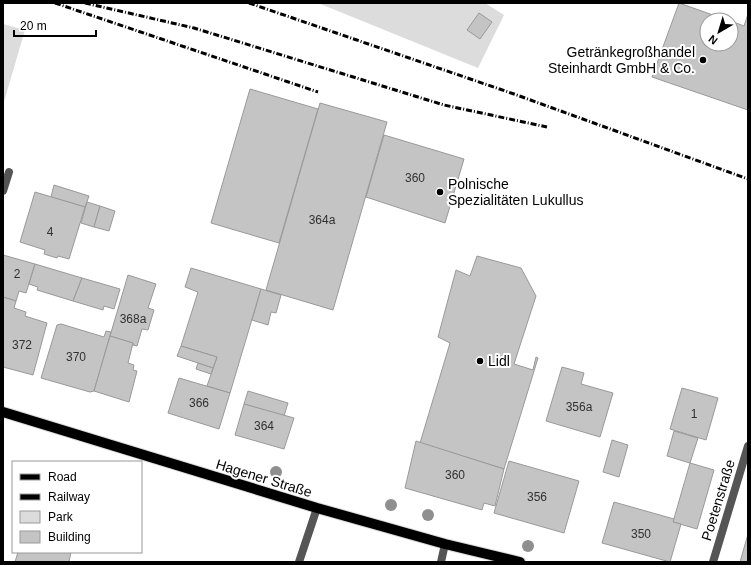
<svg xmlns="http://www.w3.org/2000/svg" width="751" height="565" viewBox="0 0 751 565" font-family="Helvetica,sans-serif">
  <rect width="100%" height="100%" fill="#fff"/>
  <g fill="#dcdcdc">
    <path d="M 318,3 L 485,3 L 504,15 L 478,68 Z"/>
    <path d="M 3,24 L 25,30 L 3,105 Z"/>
  </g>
  <g fill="#c4c4c4" stroke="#999">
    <path d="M 679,3 L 727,20 L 707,20 L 707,44 L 731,44 L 731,21 L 744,26 L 748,14 L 748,110 L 652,77 Z"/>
    <path d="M 479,13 L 492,22 L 480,39 L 467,30 Z"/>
    <path d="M 250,89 L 318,109 L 279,243 L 211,223 Z"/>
    <path d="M 320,103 L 387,122 L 333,310 L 266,290 Z"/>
    <path d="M 384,135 L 464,159 L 445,223 L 366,197 Z"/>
    <path d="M 54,185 L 89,196 L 85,207 L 51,197 Z"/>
    <path d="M 35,192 L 85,207 L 69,259 L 58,256 L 57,258 L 44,254 L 45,250 L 20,242 Z"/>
    <path d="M 87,202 L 100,206 L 94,227 L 81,223 Z"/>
    <path d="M 100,206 L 115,211 L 109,231 L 94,227 Z"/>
    <path d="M 3,255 L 35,264 L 26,293 L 19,291 L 16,301 L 3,297 Z"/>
    <path d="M 477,256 L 521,268 L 536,296 L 514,364 L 533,370 L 536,357 L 538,358 L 504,469 L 420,443 L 450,343 L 438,337 L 456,270 L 470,276 Z"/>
    <path d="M 35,264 L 82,278 L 73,301 L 37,290 L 38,287 L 29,284 Z"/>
    <path d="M 191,268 L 261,289 L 230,393 L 207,386 L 217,357 L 181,346 L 198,292 L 185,287 Z"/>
    <path d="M 128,275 L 156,284 L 148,308 L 154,310 L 148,330 L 142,329 L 137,346 L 133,345 L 133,343 L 110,336 Z"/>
    <path d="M 82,278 L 120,289 L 114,309 L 104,306 L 103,310 L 73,301 Z"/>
    <path d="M 261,289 L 281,295 L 276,313 L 271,312 L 268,325 L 252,320 Z"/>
    <path d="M 3,297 L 16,301 L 14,308 L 26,312 L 25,316 L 47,323 L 33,375 L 3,367 Z"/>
    <path d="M 61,324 L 104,337 L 106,331 L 111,332 L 94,391 L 90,392 L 41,378 L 57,325 Z"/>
    <path d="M 110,336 L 133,343 L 128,363 L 134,365 L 133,370 L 137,371 L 129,402 L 94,391 Z"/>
    <path d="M 181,346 L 217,357 L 213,368 L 177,356 Z"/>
    <path d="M 198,363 L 213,368 L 211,374 L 196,369 Z"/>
    <path d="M 562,367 L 584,373 L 581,384 L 613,393 L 600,437 L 546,421 Z"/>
    <path d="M 179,378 L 230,393 L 219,429 L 168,413 Z"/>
    <path d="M 682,388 L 718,398 L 706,440 L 670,429 Z"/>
    <path d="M 248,391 L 288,403 L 284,416 L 244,404 Z"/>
    <path d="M 244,404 L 294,418 L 284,449 L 235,435 Z"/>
    <path d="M 674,431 L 698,438 L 690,463 L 667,456 Z"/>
    <path d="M 612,440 L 628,445 L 619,477 L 603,472 Z"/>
    <path d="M 416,441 L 504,469 L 495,506 L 484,503 L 482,510 L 405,488 Z"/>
    <path d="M 509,461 L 579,481 L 564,533 L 494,513 Z"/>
    <path d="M 690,463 L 714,470 L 697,529 L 673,522 Z"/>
    <path d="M 614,502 L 674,519 L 673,522 L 681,524 L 670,562 L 602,543 Z"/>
    <path d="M 748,534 L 748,562 L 740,562 Z"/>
    <path d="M 18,552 L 71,552 L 69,562 L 15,562 Z"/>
  </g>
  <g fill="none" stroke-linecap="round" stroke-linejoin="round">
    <g stroke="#dbdbdb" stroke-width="12">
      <path id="primary" d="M 3,412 L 317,508 L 445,544 L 520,562"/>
    </g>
    <g stroke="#555" stroke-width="8">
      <path d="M 299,562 L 317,508"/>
      <path d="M 441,562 L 445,544"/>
    </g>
    <g stroke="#555" stroke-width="8">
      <path d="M 3,191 L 9,172"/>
      <path d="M 713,562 L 748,446"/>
    </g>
    <use href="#primary" stroke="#000" stroke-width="10"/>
    <g stroke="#000" stroke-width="3" stroke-dasharray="6 2 1 2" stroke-linecap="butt">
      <path d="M 55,3 L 318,92"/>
      <path d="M 85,3 L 194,28 L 444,105 L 547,127"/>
      <path d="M 249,3 L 514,94 L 748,179"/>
    </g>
  </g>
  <g fill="#8f8f8f">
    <circle cx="276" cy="472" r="6"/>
    <circle cx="391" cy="505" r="6"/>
    <circle cx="428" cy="515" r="6"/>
    <circle cx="528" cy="546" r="6"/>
  </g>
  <g fill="#000" stroke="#fff" stroke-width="1.5">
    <circle cx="703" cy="60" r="4"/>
    <circle cx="440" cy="192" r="4"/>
    <circle cx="480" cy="361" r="4"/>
  </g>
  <g text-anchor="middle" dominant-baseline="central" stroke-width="4" stroke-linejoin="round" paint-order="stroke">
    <g font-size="12" fill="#313131">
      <text x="415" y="178">360</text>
      <text x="322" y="220">364a</text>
      <text x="50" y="232">4</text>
      <text x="17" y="274">2</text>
      <text x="133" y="319">368a</text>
      <text x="22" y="345">372</text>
      <text x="76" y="357">370</text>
      <text x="199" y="403">366</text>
      <text x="579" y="407">356a</text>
      <text x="694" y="414">1</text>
      <text x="264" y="426">364</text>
      <text x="455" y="475">360</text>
      <text x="537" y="497">356</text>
      <text x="641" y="534">350</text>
    </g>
    <g font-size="14" fill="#000" stroke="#fff" text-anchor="start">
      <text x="695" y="52" text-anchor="end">Getränkegroßhandel<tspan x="695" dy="16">Steinhardt GmbH &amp; Co.</tspan></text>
      <text x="448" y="184">Polnische<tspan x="448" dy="16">Spezialitäten Lukullus</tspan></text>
      <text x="488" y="361">Lidl</text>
    </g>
    <g font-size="14" fill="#000" stroke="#fff">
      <text transform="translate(264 478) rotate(17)">Hagener Straße</text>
      <text transform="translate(718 500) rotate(-73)">Poetenstraße</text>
    </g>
  </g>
  <rect width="751" height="565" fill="none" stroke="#000000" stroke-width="8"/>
  <rect x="12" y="461" width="130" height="92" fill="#ffffff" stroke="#999999"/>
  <rect x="20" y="474" width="20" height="6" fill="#000000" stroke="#999999"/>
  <text x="48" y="481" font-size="12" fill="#000000">Road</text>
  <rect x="20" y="494" width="20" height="6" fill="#000000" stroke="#999999"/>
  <text x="48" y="501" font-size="12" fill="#000000">Railway</text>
  <rect x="20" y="511" width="20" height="12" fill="#dcdcdc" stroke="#999999"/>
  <text x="48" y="521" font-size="12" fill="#000000">Park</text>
  <rect x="20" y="531" width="20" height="12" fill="#c4c4c4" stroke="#999999"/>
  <text x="48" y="541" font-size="12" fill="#000000">Building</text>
  <g transform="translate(719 32) rotate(218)"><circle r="19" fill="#ffffff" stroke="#999999"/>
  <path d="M0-3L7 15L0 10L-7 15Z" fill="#000000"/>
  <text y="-6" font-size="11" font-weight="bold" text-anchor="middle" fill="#000000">N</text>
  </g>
  <path d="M14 30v6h82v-6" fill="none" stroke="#000000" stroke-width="2"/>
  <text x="20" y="30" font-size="12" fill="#000000" stroke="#ffffff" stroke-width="3" paint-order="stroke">20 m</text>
</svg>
